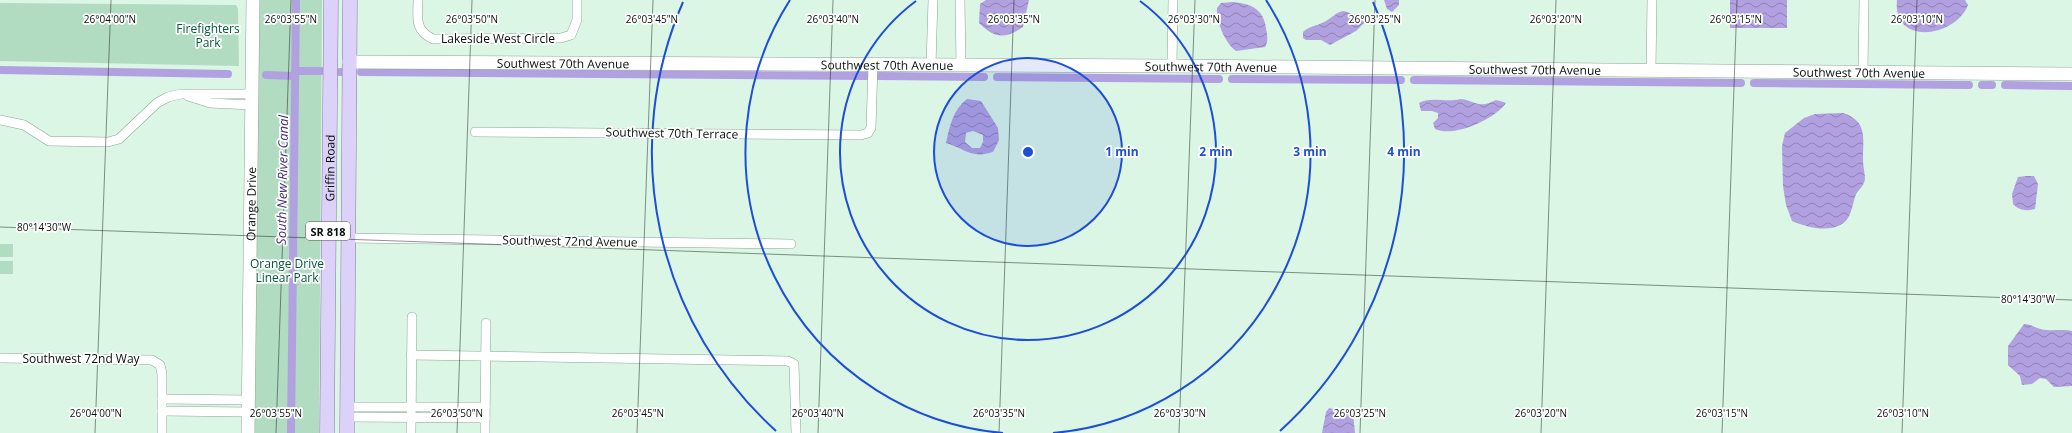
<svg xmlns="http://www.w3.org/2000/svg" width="2072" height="433" viewBox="0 0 2072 433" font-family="'Open Sans',sans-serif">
  <defs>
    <pattern id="water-waves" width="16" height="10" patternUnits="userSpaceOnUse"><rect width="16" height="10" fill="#b1a1e0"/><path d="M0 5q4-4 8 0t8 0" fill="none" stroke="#8e82b4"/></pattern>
  </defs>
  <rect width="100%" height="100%" fill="#dbf6e5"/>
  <g fill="#b1dcc1">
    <path d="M 257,0 L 322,0 L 319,433 L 254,433 Z"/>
    <path d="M 0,3 L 236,5 L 238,9 L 239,66 L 0,61 Z"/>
    <rect x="0" y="244" width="13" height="13"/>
    <rect x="0" y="261" width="13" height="13"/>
  </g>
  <g fill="url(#water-waves)" fill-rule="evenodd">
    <path d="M 986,0 L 1029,0 L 1023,27 C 1005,39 995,39 979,23 L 980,4 Z"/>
    <path d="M 1384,0 L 1399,0 L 1399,5 L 1392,12 L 1387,9 Z"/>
    <rect x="1730" y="0" width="57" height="28"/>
    <path d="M 1897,0 L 1965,0 L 1968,5 C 1955,38 1892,46 1897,0 Z"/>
    <path d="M 1233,2 C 1252,4 1263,9 1266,28 C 1267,35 1269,41 1265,47 L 1236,51 C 1225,43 1216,21 1217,8 L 1221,3 Z"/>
    <path d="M 1344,11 L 1361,17 L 1365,22 L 1356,31 L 1330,45 L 1321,40 L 1306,40 L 1303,38 L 1303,32 C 1309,26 1317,26 1324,22 C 1332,18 1336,12 1344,11 Z"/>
    <path d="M 967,99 L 981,101 L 998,128 L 999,140 L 993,152 C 971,159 966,149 946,143 C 950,125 953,110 967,99 ZM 973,131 L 983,135 L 983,142 L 980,148 L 972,148 L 965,142 L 966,133 Z"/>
    <path d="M 1460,99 C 1469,99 1477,106 1485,104 C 1496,102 1492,97 1506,103 C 1495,119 1454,138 1435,129 L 1433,123 L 1438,118 L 1438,113 L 1432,111 L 1421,111 L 1419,103 C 1430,96 1447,103 1460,99 Z"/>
    <path d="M 1843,113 C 1868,121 1863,138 1863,161 C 1863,166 1865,173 1865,179 C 1864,187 1857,190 1855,197 C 1852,206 1851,219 1842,224 C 1828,233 1806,227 1792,221 L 1786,205 L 1783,186 L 1782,146 L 1785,133 L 1804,118 L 1815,114 Z"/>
    <path d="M 2026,176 L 2034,176 L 2038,184 L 2035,209 C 2026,211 2020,211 2013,204 L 2012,194 L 2018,177 Z"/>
    <path d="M 2024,324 C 2032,324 2038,330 2046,330 C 2055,331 2063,329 2072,331 L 2072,386 L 2054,387 L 2046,379 L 2040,378 L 2032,384 L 2022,385 L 2020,376 L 2008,365 L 2008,346 Z"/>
    <path d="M 1329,408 L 1353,413 L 1355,433 L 1322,433 L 1326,412 Z"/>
  </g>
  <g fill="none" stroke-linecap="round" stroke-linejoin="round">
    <g stroke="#b1a1e0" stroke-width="8">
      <path d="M 0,70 L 228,74"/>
      <path d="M 295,71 L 321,71"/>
      <path d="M 340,72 L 342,72"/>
      <path d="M 361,72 L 866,76"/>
      <path d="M 266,75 L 295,76"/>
      <path d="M 879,76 L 984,77"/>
      <path d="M 997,77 L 1219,79"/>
      <path d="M 1232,79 L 1401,80"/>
      <path d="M 1414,80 L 1741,83"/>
      <path d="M 1754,83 L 1969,85"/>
      <path d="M 1982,85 L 1992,85"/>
      <path d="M 2005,85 L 2072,86"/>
      <path d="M 291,433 L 296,0"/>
    </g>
    <g stroke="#8ba595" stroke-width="10">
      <g id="street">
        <path d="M 418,0 C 418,18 414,30 433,39 L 561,38 L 571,35 L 577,20 L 577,0"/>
        <path d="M 960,0 L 961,65"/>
        <path d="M 931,65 L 933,0"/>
        <path d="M 1172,66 L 1173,0"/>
        <path d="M 1651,71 L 1652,0"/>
        <path d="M 1863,73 L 1864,0"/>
        <path d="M 188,96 L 210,103 L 252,105"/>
        <path d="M 0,120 L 24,125 L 49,141 L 108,142 L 119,139 L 157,103 L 168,97 L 181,94 L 252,94"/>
        <path d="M 475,132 L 861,135 L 868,133 L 871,128 L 873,64"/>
        <path d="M 348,238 L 791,244"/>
        <path d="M 411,355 L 788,361 L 794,364 L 796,433"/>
        <path d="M 0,358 L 152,360 L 160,365 L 162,374 L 162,433"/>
        <path d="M 162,399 L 249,400"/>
        <path d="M 347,407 L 485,407"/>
        <path d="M 162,411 L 248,412"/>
        <path d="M 347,417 L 485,418"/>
        <path d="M 411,433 L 412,317"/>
        <path d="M 485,433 L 486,323"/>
      </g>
    </g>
    <g stroke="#8ba595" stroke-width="14">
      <g id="secondary">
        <path id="s1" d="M 349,62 L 1172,66 L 2072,74"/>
        <path id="s2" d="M 248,433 L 253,0"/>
      </g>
    </g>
    <g stroke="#827aa3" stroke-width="15">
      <g id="primary">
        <path id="s3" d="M 327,433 L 331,0"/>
        <path d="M 347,433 L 350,0"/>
      </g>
    </g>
    <use href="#street" stroke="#fff" stroke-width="9"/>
    <use href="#secondary" stroke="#fff" stroke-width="13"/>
    <use href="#primary" stroke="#dcd1f9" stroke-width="14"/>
  </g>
  <path fill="none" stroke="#07100b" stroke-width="1" stroke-opacity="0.45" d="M 0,227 L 2072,300M 95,433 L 111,0M 276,433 L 291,0M 457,433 L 472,0M 637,433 L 653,0M 818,433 L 833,0M 999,433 L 1014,0M 1179,433 L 1195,0M 1360,433 L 1375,0M 1541,433 L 1556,0M 1722,433 L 1737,0M 1902,433 L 1917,0"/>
  <circle cx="1028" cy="152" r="94" fill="#1d4ed8" fill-opacity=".12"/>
  <g fill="none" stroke="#1d4ed8" stroke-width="2">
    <circle cx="1028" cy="152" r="94"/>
    <path d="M1140 1A188 188 0 1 1 916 1"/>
    <path d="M1003 433A282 282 0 0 1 790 0M1266 0A282 282 0 0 1 1053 433"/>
    <path d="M776 431A376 376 0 0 1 683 2M1373 2A376 376 0 0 1 1280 431"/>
  </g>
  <g text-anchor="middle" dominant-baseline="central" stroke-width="3.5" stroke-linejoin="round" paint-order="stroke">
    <rect fill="#fff" stroke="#515854" stroke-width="1" x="306" y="222" width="44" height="18" rx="3"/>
    <g font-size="11" font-weight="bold" fill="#07100b">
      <text x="328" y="231">SR 818</text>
    </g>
    <g font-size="12" fill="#005935" stroke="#fff">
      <text x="208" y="28">Firefighters<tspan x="208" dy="14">Park</tspan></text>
      <text x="287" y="263">Orange Drive<tspan x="287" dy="14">Linear Park</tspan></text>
    </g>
    <g font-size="12" fill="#07100b" stroke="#fff">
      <text x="498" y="38">Lakeside West Circle</text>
      <text stroke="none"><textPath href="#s1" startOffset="214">Southwest 70th Avenue</textPath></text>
      <text stroke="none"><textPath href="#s1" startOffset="538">Southwest 70th Avenue</textPath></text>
      <text stroke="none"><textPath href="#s1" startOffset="862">Southwest 70th Avenue</textPath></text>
      <text stroke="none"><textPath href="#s1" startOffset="1186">Southwest 70th Avenue</textPath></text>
      <text stroke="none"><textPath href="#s1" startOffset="1510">Southwest 70th Avenue</textPath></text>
      <text transform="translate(672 133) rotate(1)">Southwest 70th Terrace</text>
      <text stroke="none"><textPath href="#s3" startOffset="265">Griffin Road</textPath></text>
      <text stroke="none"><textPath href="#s2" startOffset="229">Orange Drive</textPath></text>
      <text transform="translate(570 241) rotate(1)">Southwest 72nd Avenue</text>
      <text x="81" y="358">Southwest 72nd Way</text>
    </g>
    <g font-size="13" font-style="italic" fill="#452c76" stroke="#fff">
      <text transform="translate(282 180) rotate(-89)">South New River Canal</text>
    </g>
  </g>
  <g font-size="10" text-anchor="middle" fill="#07100b" stroke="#fff" stroke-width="3.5" stroke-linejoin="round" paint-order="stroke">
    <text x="110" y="23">26°04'00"N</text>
    <text x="291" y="23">26°03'55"N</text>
    <text x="472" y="23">26°03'50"N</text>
    <text x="652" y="23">26°03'45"N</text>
    <text x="833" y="23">26°03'40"N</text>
    <text x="1014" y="23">26°03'35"N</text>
    <text x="1194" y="23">26°03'30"N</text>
    <text x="1375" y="23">26°03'25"N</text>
    <text x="1556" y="23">26°03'20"N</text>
    <text x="1736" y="23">26°03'15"N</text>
    <text x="1917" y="23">26°03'10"N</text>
    <text x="44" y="231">80°14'30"W</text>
    <text x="2028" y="303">80°14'30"W</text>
    <text x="96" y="417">26°04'00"N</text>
    <text x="276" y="417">26°03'55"N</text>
    <text x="457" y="417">26°03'50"N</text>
    <text x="638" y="417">26°03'45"N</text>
    <text x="818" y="417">26°03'40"N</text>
    <text x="999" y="417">26°03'35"N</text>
    <text x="1180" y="417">26°03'30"N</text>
    <text x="1360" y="417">26°03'25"N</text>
    <text x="1541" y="417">26°03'20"N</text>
    <text x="1722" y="417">26°03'15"N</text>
    <text x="1903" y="417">26°03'10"N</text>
  </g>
  <circle cx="1028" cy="152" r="6" fill="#1d4ed8" stroke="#fff" stroke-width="2"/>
  <g font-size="12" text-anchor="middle" font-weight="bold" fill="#1d4ed8" stroke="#fff" stroke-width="3.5" stroke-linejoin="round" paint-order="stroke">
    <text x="1122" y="156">1 min</text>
    <text x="1216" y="156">2 min</text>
    <text x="1310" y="156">3 min</text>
    <text x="1404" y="156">4 min</text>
  </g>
</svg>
